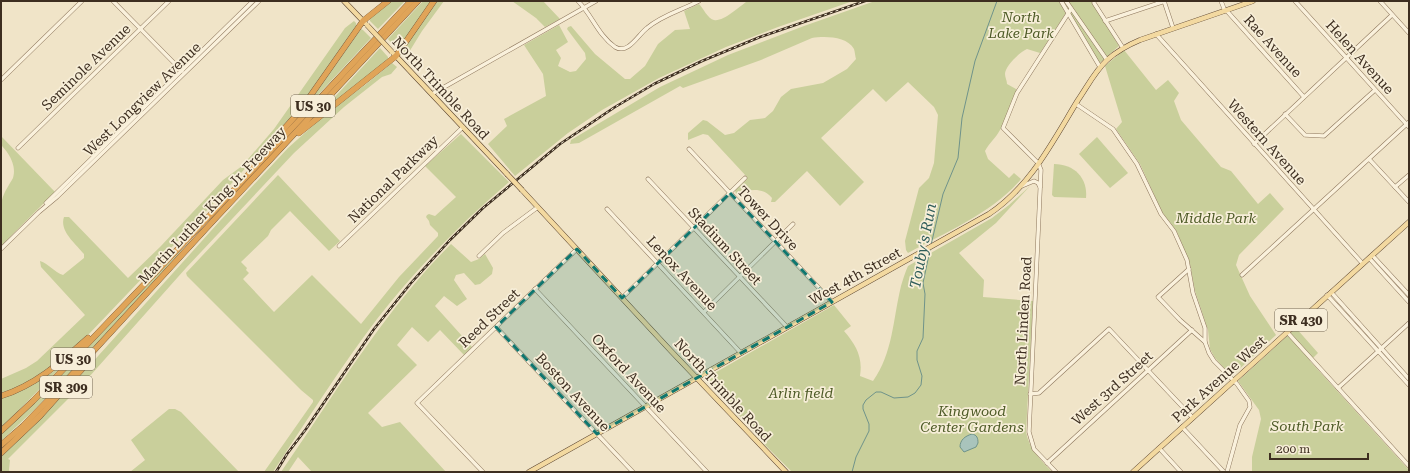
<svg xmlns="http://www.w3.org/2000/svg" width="1410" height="473" viewBox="0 0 1410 473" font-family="'Roboto Serif',serif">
  <rect width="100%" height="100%" fill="#f0e4c8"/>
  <g fill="#c9cf9b">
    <path d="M 392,1 L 405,1 L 378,29 L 370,21 L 370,18 Z"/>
    <path d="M 423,1 L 432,1 L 399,47 L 395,47 L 388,39 Z"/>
    <path d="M 437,1 L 444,1 L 422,31 L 406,57 L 403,52 L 404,49 Z"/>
    <path d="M 512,1 L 543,1 L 560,19 L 545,27 L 536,18 Z"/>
    <path d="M 749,1 L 853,1 L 778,27 L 726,47 L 659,78 L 602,110 L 568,133 L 515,176 L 488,144 L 507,126 L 504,119 L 546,96 L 543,74 L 524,45 L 559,25 L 568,42 L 556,50 L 561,58 L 558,66 L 570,72 L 576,71 L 586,59 L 585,53 L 567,29 L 568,27 L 571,26 L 595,54 L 625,79 L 630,79 L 645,66 L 658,44 L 675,30 L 690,29 L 684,11 L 699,4 C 703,8 708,19 714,20 C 723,22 739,7 746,2 Z"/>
    <path d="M 875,1 L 1096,1 L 1093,3 L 1119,46 L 1102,61 L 1097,64 L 1066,13 L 1040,53 L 1027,49 C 1020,52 1005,66 1005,74 C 1005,77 1007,81 1007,84 L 1016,89 L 1017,91 C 1012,104 1008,119 1000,130 C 996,138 989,143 985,151 L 988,159 L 1009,178 L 1014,173 L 1021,179 C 994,212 946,232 908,253 L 906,250 L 905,241 L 919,188 L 929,178 L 934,163 L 938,115 L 934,107 L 908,82 L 886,102 L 873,89 L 821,138 L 864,182 L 840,206 L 807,171 L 775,202 L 771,202 L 772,198 C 762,186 748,190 736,194 L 735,190 L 747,179 L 747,177 L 708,135 L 703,134 L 688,140 L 688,133 L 703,120 L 707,121 L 725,135 L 734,133 L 750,120 L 765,118 L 773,111 L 781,97 L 791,89 L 823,83 L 847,69 L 856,59 C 855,56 855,52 854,49 C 847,36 824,36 812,38 L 761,60 L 683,88 L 680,86 L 579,143 L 570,144 L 571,140 L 660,87 L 728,55 L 804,26 Z"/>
    <path d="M 354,21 L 356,23 L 356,26 L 300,106 L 280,130 L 211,206 L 88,335 L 52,366 L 21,386 L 1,393 L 1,379 L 26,368 L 37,361 L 85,315 L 41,267 L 40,261 C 49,264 54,272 63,275 L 84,258 L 84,254 C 76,244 59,231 64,217 L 69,217 L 128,278 L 160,247 L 223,180 L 242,166 L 274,129 L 345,28 Z"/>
    <path d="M 361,29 L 363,30 L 371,38 L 303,111 Z"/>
    <path d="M 380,48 L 388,57 L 388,60 L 319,114 Z"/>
    <path d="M 1124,50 L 1156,90 L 1168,80 L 1179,93 L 1174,101 L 1181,120 L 1221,167 L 1231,171 L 1258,204 L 1270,193 L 1284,209 L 1239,255 L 1236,265 L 1250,296 L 1276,335 L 1233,375 L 1229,374 L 1215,358 L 1210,349 L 1208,330 L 1195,291 L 1190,264 L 1177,232 L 1162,212 L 1140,164 L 1116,129 L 1122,122 L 1105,66 Z"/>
    <path d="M 392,63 L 397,67 L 391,74 L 382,77 L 344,107 L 294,153 L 186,268 L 81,386 L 8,459 L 10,460 L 9,470 L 10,472 L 1,472 L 1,456 L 71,386 L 219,222 L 288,148 L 327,113 L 365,85 Z"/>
    <path d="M 461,134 L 509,182 C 461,223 416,269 377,319 C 340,368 307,420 273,472 L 264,472 L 313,402 L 313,400 L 301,390 L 187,276 L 186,273 L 278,175 L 340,241 L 329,251 L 290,211 L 271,230 L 268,236 L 241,262 L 247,268 L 246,270 L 249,273 L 243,279 L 274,312 L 312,275 L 361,324 L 399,277 L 438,236 L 438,233 L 430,225 L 429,221 L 426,217 L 427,215 L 429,214 L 435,216 L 456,197 L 425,166 Z"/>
    <path d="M 1,136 L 55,192 L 1,246 C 1,231 0,215 2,200 C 4,192 9,185 13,178 C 17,166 9,153 1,145 Z"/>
    <path d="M 1097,137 L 1128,173 L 1110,188 L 1079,154 Z"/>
    <path d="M 1054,164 C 1074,164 1088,178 1086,198 L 1054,197 L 1052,195 Z"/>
    <path d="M 1030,186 L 996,223 L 959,253 L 984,280 L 983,297 L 1033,301 L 1026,432 C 1029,449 1041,460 1052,472 L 792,472 L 761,441 L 756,433 L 710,385 L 709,381 L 711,375 L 834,305 L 851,326 L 844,331 C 856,345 863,357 860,376 L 873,381 C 893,353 893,319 901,286 C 903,279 905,273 908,266 L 992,218 L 1009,205 Z"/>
    <path d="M 191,240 L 95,347 L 33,411 L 1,441 L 1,434 L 29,408 Z"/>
    <path d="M 451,244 L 471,262 L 479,259 L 485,254 L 493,268 L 492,274 L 480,284 L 475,285 L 464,273 L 456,275 L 454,280 L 467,299 L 457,306 L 444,296 L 435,306 L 472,347 L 464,355 L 440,330 L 428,342 L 412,327 L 397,345 L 417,365 L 368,413 L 382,427 L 400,422 L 446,472 L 312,472 L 298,457 L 288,472 L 281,472 C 335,394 384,311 451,244 Z"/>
    <path d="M 1296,328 L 1318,353 L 1310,361 L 1409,470 L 1409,472 L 1252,472 L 1252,457 L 1261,419 L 1259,410 L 1238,381 Z"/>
    <path d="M 57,369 L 58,370 L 19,410 L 1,427 L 1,398 C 22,392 40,381 57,369 Z"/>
    <path d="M 169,409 L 175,409 L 181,412 L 239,472 L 130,472 L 145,460 L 131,440 Z"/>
  </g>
  <path fill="#a9c4bc" stroke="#6f938a" d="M 972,434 C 977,435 978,438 978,443 L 976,447 L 964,452 L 960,447 C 960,440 965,436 972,434 Z"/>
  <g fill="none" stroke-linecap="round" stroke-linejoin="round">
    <g stroke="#6f938a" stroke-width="1">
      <path d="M 931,245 L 943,194 L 958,158 L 962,118 L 975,61 L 997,1"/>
      <path d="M 852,472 L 856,457 L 869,431 L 869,424 L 863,409 L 863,405 L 866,400 L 876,392 L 881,392 L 894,398 L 908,397 L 915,393 L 921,385 L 922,376 L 917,360 L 917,351 L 923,338 L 925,294 L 923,283 L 930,250"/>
    </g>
    <g stroke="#8d765c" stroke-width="4.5">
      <g id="minor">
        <path d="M 113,1 L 182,71"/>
        <path d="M 578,1 C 592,15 598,35 615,47 C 628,55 638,35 647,28 C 662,15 682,10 699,1"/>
        <path d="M 1061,1 L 1100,67"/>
        <path d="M 1066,1 L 1107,60"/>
        <path d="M 1164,1 L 1173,28"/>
        <path d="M 1221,1 L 1225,11"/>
        <path d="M 1295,1 L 1409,127"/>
        <path d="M 1380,1 L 1409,33"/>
        <path d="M 1094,3 L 1123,48"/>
        <path d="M 1226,10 L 1304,97"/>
        <path d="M 1105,21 L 1165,1"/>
        <path d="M 1156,34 L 1363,264"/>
        <path d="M 1,80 L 82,1"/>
        <path d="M 432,94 L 596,1"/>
        <path d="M 1076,104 L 1113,129 L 1137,164 L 1161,214 L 1174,231 L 1187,260 L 1193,293 L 1205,328 L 1205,342 L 1209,353 L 1214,361 L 1237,384 L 1249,401 L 1250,407 L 1240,425 L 1227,472"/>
        <path d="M 1285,114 L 1305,135 L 1324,136 L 1375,90"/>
        <path d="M 1254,144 L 1392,15"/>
        <path d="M 18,148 L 169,1"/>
        <path d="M 689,149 L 832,302"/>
        <path d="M 1369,159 L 1409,202"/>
        <path d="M 648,179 L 787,327"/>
        <path d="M 1022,186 L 1034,181 L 1038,183 L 1040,187"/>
        <path d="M 1395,187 L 1409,175"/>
        <path d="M 46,203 L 253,1"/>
        <path d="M 607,209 L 741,353"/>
        <path d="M 339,246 L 463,127"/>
        <path d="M 1,249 L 39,212 L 57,197 L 259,1"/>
        <path d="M 1372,255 L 1409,295"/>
        <path d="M 479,256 L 503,233 L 538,207"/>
        <path d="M 1369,258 L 1409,302"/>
        <path d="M 1189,269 L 1158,297 L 1180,320 L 1205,342"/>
        <path d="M 1242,275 L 1409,122"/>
        <path d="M 535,289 L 707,472"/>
        <path d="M 1331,292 L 1409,379"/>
        <path d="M 1327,295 L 1409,385"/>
        <path d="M 622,298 L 745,178"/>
        <path d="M 704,312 L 793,224"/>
        <path d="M 496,327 L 633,472"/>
        <path d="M 1287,332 L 1409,466"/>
        <path d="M 1338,388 L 1409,323"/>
        <path d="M 1030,394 L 1039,393 L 1109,329 L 1193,418"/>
        <path d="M 1182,427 L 1224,472"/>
        <path d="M 1159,448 L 1181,472"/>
        <path d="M 1047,463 L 1192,330"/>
        <path d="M 483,472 L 417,403 L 577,249"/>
        <path d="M 1056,472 L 1034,449 L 1029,432 L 1041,170 L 1038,163 L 1003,128 L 1017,93 L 1071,9"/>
      </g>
    </g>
    <g stroke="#5b4430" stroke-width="5.5">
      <g id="major">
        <path d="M 344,1 L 365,23"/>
        <path d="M 394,54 L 507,174"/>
        <path d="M 522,190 L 671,351 L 786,472"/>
        <path d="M 529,472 L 989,214 C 1030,187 1053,141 1078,100 C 1087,87 1095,71 1107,60 C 1117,51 1128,45 1140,40 L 1253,1"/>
        <path d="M 1133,472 L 1409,222"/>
      </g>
    </g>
    <g stroke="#5b4430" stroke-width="6">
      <g id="highway">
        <path d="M 299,133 L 396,56 L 434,1"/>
        <path d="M 252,165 L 299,112 L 363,21 L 388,1"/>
        <path d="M 1,396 C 36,385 61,362 88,338"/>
        <path d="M 1,431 L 33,401 L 215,210 L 411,1"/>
        <path d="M 1,445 L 23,426 L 54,394 L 213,221 L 418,1"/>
        <path d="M 1,453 L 40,416 L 84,367"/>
      </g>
    </g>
    <use href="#minor" stroke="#faf1dc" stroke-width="3.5"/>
    <use href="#major" stroke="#f3d9a0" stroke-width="4.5"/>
    <use href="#highway" stroke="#e0a458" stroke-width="5.5"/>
    <g stroke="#3d2e20" stroke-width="2.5">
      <path id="rail" d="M 276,472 L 287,454 L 306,429 L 374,329 L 411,283 L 450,240 L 483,208 L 560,144 L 615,107 L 654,84 L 702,61 L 760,37 L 865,1"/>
    </g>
    <use href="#rail" stroke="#f7eed8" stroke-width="1" stroke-dasharray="3" stroke-linecap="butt"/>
    <g stroke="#5b4430" stroke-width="5.5" stroke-linecap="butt">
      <g id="major-bridge">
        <path d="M 367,25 L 392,52"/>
        <path d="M 507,174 L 522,190"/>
      </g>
    </g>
    <use href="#major-bridge" stroke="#f3d9a0" stroke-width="4.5"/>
  </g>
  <path fill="#0f766e" fill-opacity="0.2" stroke="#0f766e" stroke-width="3" stroke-dasharray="8 5" stroke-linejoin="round" d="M 730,193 L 832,302 L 597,434 L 496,327 L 577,249 L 622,298 Z"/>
  <g text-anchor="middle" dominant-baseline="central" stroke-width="3.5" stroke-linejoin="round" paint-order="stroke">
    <g fill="#f7eed8" stroke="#756857" stroke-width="1">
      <rect x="291" y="95" width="44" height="22" rx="3"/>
      <rect x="1275" y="309" width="52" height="22" rx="3"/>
      <rect x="51" y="348" width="44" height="22" rx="3"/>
      <rect x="40" y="376" width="52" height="22" rx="3"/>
    </g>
    <g font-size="13" font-weight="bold" fill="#3d2e20">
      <text x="313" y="106">US 30</text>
      <text x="1301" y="320">SR 430</text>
      <text x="73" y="359">US 30</text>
      <text x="66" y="387">SR 309</text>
    </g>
    <g font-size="14" font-style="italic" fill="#4d5a26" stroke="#f7eed8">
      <text x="1021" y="17">North<tspan x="1021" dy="16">Lake Park</tspan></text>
      <text x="1216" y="218">Middle Park</text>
      <text x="801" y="393">Arlin field</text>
      <text x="972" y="411">Kingwood<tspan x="972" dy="16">Center Gardens</tspan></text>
      <text x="1307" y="426">South Park</text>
    </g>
    <g font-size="14" fill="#3d2e20" stroke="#f7eed8">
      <text transform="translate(1273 46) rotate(48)">Rae Avenue</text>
      <text transform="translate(1360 57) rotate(48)">Helen Avenue</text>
      <text transform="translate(86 67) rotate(-44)">Seminole Avenue</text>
      <text transform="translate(441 88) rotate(47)">North Trimble Road</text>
      <text transform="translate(142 99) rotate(-44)">West Longview Avenue</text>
      <text transform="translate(1267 142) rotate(48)">Western Avenue</text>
      <text transform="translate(393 179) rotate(-44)">National Parkway</text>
      <text transform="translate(212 205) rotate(-47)">Martin Luther King Jr. Freeway</text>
      <text transform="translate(768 218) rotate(47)">Tower Drive</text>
      <text transform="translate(725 246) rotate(47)">Stadium Street</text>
      <text transform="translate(682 273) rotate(47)">Lenox Avenue</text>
      <text transform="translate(855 276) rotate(-29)">West 4th Street</text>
      <text transform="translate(489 318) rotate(-44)">Reed Street</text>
      <text transform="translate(1023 321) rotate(-87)">North Linden Road</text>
      <text transform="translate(629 373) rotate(47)">Oxford Avenue</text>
      <text transform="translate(1219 379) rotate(-42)">Park Avenue West</text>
      <text transform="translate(1112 388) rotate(-42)">West 3rd Street</text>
      <text transform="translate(723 390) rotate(47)">North Trimble Road</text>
      <text transform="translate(573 392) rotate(47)">Boston Avenue</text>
    </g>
    <g font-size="15" font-style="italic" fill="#2f5d5a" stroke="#f7eed8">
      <text transform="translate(923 246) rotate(-79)">Touby's Run</text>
    </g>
  </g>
  <rect width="1410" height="473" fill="none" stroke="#3d2e20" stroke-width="4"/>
  <path d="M1270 453v6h98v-6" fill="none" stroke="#3d2e20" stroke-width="2"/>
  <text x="1276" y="453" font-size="12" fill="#3d2e20" stroke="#f7eed8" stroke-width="3" paint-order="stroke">200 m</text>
</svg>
